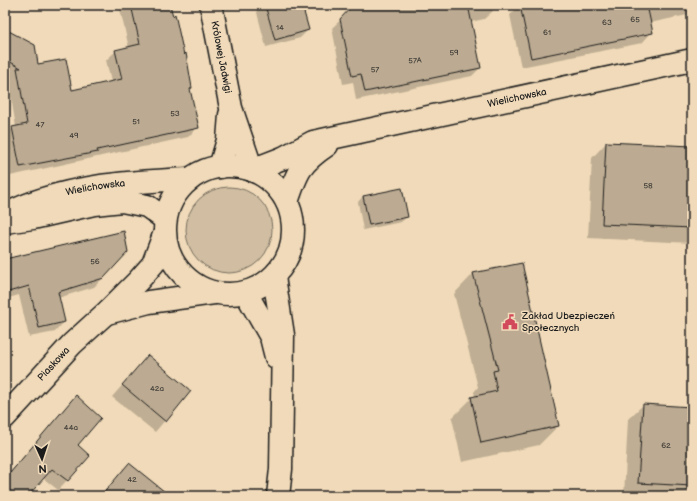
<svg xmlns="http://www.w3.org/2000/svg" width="697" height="501" viewBox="0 0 697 501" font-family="'Balsamiq Sans',sans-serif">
  <rect width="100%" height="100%" fill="#f0dab9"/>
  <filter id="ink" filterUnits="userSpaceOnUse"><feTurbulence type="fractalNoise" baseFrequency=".025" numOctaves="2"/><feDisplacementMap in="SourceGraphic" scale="8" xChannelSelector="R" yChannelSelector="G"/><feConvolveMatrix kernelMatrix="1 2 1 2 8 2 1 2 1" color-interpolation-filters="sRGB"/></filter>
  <g filter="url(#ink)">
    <circle fill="#d1bea2" stroke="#766d5f" cx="229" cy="230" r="43"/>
    <g fill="#0003">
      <path d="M 61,5 L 84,5 L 62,10 Z"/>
      <path d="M 119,5 L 169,5 L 197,128 L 188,137 L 10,176 L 5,149 L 5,135 L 13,128 L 16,127 L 8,79 L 10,77 L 5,74 L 5,32 L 37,66 L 71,91 L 111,82 L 106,60 L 116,51 L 129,48 Z"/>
      <path d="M 255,5 L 301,5 L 308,30 L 300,38 L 266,47 Z"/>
      <path d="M 356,5 L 491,5 L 493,11 L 484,19 L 471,22 L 480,68 L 472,76 L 356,100 L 353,82 L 343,84 L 332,28 Z"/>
      <path d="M 520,5 L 692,5 L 692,14 L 650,23 L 652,32 L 642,43 L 521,67 L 510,15 Z"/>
      <path d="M 606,143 L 692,147 L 692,243 L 588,238 L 592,158 Z"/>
      <path d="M 363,196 L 407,217 L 401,222 L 363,230 L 358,202 Z"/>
      <path d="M 123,233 L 104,277 L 94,287 L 58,298 L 64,322 L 55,332 L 29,337 L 19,295 L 5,299 L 5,259 Z"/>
      <path d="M 521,264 L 558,426 L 539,445 L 462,462 L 452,418 L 472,398 L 475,397 L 474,392 L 478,387 L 454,294 L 473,274 Z"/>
      <path d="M 692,285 L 692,363 L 688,363 Z"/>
      <path d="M 148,356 L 190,391 L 155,432 L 112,397 Z"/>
      <path d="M 643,405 L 692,408 L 692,496 L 624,496 L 628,419 Z"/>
      <path d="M 67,406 L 76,445 L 89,456 L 58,490 L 43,478 L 27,496 L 5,496 L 5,478 Z"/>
      <path d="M 129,464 L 168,496 L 101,496 Z"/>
    </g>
    <g fill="#bcab92" stroke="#1c1c1c">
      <path d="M 131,5 L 170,5 L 173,16 L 175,14 L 184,55 L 186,53 L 192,88 L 190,89 L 199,128 L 97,150 L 98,152 L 20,167 L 12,127 L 27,124 L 17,68 L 21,68 L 5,59 L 5,29 L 35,45 L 38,64 L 66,59 L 72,90 L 122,79 L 115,50 L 140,44 Z"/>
      <path d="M 265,5 L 302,5 L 309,30 L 275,40 Z"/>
      <path d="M 353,5 L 468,5 L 481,68 L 365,92 L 361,74 L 352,76 L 340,19 Z"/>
      <path d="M 520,5 L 647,5 L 653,33 L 531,58 Z"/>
      <path d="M 606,142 L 692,146 L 692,228 L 602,224 Z"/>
      <path d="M 402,188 L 408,217 L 369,225 L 363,196 Z"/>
      <path d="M 124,231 L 128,252 L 104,278 L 58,292 L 65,322 L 39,328 L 29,286 L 5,293 L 5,259 Z"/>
      <path d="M 522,263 L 559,426 L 481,443 L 471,397 L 497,391 L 493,371 L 498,370 L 473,273 Z"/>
      <path d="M 148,355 L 191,391 L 166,422 L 122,385 Z"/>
      <path d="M 76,395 L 101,418 L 78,445 L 90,456 L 68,481 L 52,469 L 28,496 L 5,496 L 5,479 Z"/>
      <path d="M 643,404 L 692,407 L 692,486 L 638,483 Z"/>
      <path d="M 129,463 L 170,496 L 101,496 Z"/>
    </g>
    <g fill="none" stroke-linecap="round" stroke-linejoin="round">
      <g stroke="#1c1c1c" stroke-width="25">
        <g id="street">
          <path id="s1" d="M 211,5 L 231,108 L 252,170"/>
          <path d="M 220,167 L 228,140 L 230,115"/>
          <path d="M 274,277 L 283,335 L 281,469 L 278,496"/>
          <path d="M 246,293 L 271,337 L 276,357"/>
        </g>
      </g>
      <g stroke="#1c1c1c" stroke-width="25">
        <g id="secondary">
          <circle cx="229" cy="230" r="64"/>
          <path id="s2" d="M 252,170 L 283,158 L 313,142 L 692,60"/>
          <path d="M 287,202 C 297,172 300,163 327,145"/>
          <path id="s3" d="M 5,215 C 61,185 128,182 190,179"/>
          <path d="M 5,222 L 33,218 L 94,204 L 122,201 L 147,206 L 165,219"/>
          <path d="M 107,313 L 149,302 L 214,293"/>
          <path id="s4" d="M 5,417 L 72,344 L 106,313 L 138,281 L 153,264 L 164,235"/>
        </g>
      </g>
      <use href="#street" stroke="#f0dab9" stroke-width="22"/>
      <use href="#secondary" stroke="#f0dab9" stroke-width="22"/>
    </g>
  </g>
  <defs>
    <g id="civic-bare" transform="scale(1.2)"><path d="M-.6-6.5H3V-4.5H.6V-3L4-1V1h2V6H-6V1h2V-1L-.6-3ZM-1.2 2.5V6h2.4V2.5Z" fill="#d1495b" stroke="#f0dab9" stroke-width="2.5" paint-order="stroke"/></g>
  </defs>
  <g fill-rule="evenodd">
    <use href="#civic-bare" x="510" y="322"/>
  </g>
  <g text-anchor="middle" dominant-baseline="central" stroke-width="3" stroke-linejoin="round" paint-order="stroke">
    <g font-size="8" fill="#44403a">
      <text x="635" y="19">65</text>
      <text x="607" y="22">63</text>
      <text x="280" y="27">14</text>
      <text x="547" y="32">61</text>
      <text x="454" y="52">59</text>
      <text x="415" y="60">57A</text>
      <text x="375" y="69">57</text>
      <text x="175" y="113">53</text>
      <text x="136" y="121">51</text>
      <text x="40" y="124">47</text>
      <text x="74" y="135">49</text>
      <text x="648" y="185">58</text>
      <text x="95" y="261">56</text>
      <text x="157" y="388">42a</text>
      <text x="71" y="427">44a</text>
      <text x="666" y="445">62</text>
      <text x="132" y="479">42</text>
    </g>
    <g font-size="10" fill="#1c1c1c" stroke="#f0dab9">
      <text stroke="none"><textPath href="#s1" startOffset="53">Królowej Jadwigi</textPath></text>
      <text stroke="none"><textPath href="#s2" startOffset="276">Wielichowska</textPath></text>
      <text stroke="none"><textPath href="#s3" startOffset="95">Wielichowska</textPath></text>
      <text stroke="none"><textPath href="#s4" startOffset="72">Piaskowa</textPath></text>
    </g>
    <g font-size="10" fill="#1c1c1c" stroke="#f0dab9" text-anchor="start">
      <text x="522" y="316">Zakład Ubezpieczeń<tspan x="522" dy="12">Społecznych</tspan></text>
    </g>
  </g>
  <rect width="697" height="501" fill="none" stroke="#f0dab9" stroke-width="20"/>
  <rect x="10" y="10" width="677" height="481" fill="none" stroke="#1c1c1c" stroke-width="1.5" filter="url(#ink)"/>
  <g transform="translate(42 459) rotate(177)" stroke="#f0dab9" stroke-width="3" paint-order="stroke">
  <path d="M0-3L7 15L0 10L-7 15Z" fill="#1c1c1c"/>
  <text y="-6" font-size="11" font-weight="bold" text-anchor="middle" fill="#1c1c1c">N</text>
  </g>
</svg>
